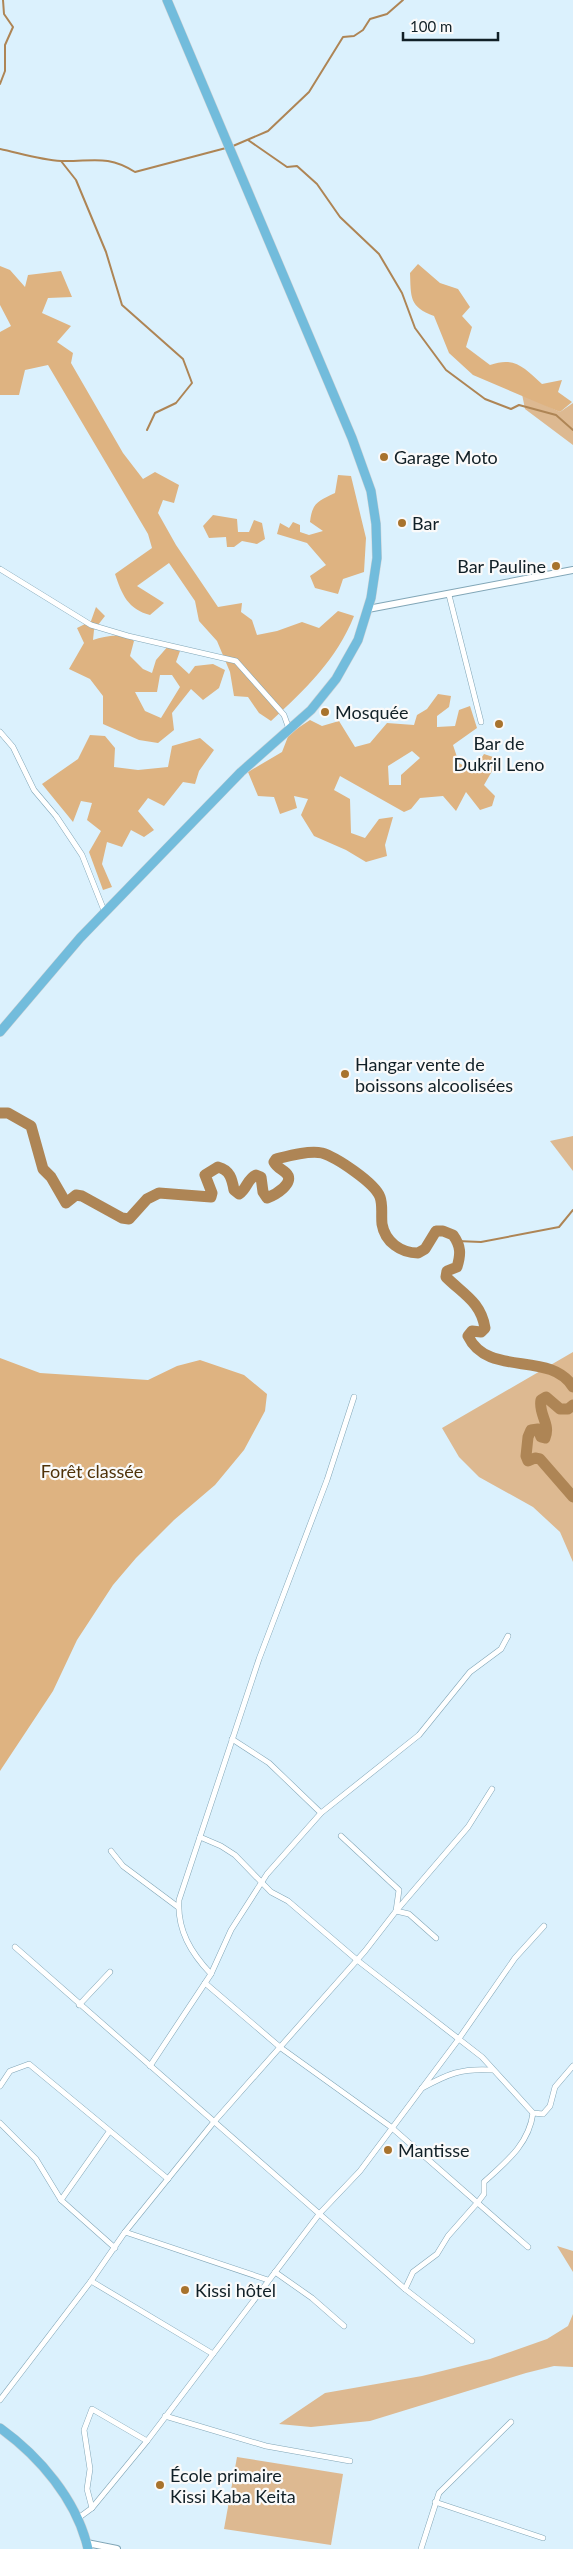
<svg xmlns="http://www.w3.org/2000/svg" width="573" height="2549" viewBox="0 0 573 2549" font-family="Lato,sans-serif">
  <rect width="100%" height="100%" fill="#dbf1fd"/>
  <g fill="#ddb991">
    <path d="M 522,394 L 560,412 L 573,403 L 573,445 L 525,409 Z"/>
    <path d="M 573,1136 L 573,1171 L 550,1141 Z"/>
    <path d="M 573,1352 L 573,1562 L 560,1532 L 533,1507 L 479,1477 L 459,1457 L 442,1428 Z"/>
    <path d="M 557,2246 L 573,2251 L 573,2274 L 573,2272 Z"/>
    <path d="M 573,2314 L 573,2367 L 554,2366 L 526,2373 L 370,2421 L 311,2427 L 279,2424 L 325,2393 L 422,2376 L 490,2359 L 547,2339 L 568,2326 Z"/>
    <path d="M 237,2457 L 343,2474 L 331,2545 L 224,2529 Z"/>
  </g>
  <g fill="#deb381" fill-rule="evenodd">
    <path d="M 418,264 L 440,283 L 458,289 L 470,307 L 462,316 L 472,327 L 466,347 L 490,365 C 515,356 524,368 542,384 L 562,380 L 558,392 L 572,402 L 560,412 L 473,375 L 449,353 L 434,316 C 409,307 411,297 410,273 Z"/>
    <path d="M 0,266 L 10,270 L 25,287 L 28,275 L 61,271 L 72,297 L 48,298 L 42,313 L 71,326 L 57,342 L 73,353 L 71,363 L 123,453 L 143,479 L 155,472 L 179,485 L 174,503 L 163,500 L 158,513 L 176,545 L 218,607 L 242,603 L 241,612 L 252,620 L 257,635 L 277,631 L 302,622 L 319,628 L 338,611 L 354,616 C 337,659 305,690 271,721 L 259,713 L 248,697 L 234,696 L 230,672 L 217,641 L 199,621 L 195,601 L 169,563 L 137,586 L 164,603 L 150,615 C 128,609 122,595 115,574 L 152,548 L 148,534 L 48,365 L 25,370 L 19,395 L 0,395 L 0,332 L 11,326 L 0,305 Z"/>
    <path d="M 338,475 L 351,476 L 366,538 L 364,572 L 343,579 L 338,594 L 315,588 L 310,576 L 326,565 L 307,543 L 277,534 L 280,523 L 289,528 L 293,522 L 300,525 L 300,532 L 309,535 L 323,531 L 310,522 C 312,503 318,501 335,493 Z"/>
    <path d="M 213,515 L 237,519 L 238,532 L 249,532 L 254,520 L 262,523 L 265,539 L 257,544 L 242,541 L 234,547 L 227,547 L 226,537 L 209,538 L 203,526 Z"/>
    <path d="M 96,607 L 105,616 L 94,630 L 93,640 C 106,636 122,632 134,641 L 130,656 L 143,669 L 152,673 L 156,660 L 169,645 L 180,651 L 176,662 L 189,674 L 195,666 L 213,664 L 225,670 L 219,688 L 203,700 L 191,689 L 172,713 L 174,730 L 158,743 L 139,740 L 103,724 L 103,696 L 90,679 L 69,669 L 84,643 L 77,628 L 91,621 ZM 160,675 L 172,675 L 180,687 L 161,718 L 145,711 L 135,692 L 157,692 Z"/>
    <path d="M 438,694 L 451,696 L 449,707 L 437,716 L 437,727 L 455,726 L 459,710 L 470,706 L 477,728 L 453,745 L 459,763 L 473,771 L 484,754 L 499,759 L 484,785 L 495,796 L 492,806 L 480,810 L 466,792 L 456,811 L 443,796 L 420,798 L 411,809 L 404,812 L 340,776 L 334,790 L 350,799 L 351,833 L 365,838 L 379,819 L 393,817 L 385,845 L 387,856 L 366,862 L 346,850 L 314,836 L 301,815 L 308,799 L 294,796 L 297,808 L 280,814 L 274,797 L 258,796 L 248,772 L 282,752 L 289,734 L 310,720 L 322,726 L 339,721 L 355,747 L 370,743 L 387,723 L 414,725 L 417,715 L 427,709 ZM 412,751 L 420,758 L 401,775 L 401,785 L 389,785 L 388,766 Z"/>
    <path d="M 90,735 L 105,736 L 115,748 L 114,767 L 138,770 L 168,767 L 172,746 L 200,738 L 214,750 L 199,771 L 195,784 L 183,782 L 164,806 L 148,798 L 138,811 L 154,830 L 144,837 L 131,830 L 122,847 L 107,842 L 102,864 L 112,887 L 103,890 L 89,852 L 101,831 L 87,820 L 92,803 L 81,801 L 73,822 L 42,784 L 78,759 Z"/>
    <path d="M 0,1358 L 40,1373 L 148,1380 L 177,1366 L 200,1360 L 244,1375 L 267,1394 L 265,1411 L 244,1450 L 215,1485 L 174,1520 L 136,1558 L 113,1585 L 77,1640 L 53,1691 L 0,1771 Z"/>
  </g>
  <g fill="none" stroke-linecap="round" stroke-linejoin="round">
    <g stroke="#ae8555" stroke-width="2">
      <path d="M 0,84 L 5,71 L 5,45 L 13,27 L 4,14 L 3,0"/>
      <path d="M 248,140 L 287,167 L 297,166 L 317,184 L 340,217 L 379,254 L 402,293 L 415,328 L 446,370 L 485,399 L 511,409 L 519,405 L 556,415 L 573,430"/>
      <path d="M 233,146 L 268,131 L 309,92 L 343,37 L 354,36 L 363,30 L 370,19 L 387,14 L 403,0"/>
      <path d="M 0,149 C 19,153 41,160 61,161 C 91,162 107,154 135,172 L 226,148"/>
      <path d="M 61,161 L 76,180 L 106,252 L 122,305 L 183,359 L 192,383 L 176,403 L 155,413 L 147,430"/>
      <path d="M 457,1241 L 481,1242 L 559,1227 L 573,1210"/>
    </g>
    <g stroke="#ae8555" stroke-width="11">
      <path d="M 0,1113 L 8,1113 L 31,1126 L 43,1169 L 51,1177 L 66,1203 L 76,1195 L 82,1196 L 122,1218 L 129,1219 L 147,1199 L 159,1193 L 211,1197 L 212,1193 L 205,1175 L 218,1167 C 230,1170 232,1179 234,1190 L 239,1194 C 247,1189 247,1179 256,1175 L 261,1177 L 263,1192 L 267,1198 C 275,1195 296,1183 286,1173 C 282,1169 277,1168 274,1162 L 276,1159 C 288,1156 309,1150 322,1153 C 336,1157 375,1183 380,1197 C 383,1205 381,1215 382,1224 C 385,1242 401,1253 418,1253 L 425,1249 L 436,1231 L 443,1231 L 453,1235 C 461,1246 461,1254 457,1267 L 447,1271 L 446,1277 C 463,1294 481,1302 485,1328 L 481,1332 L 472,1331 L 468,1336 C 488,1378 550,1350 573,1387"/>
      <path d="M 573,1405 L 568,1409 L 560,1409 L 546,1397 L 541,1400 C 538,1414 551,1424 545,1438 L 541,1437 L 538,1429 L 531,1430 L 528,1437 L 526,1456 L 528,1461 L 535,1458 L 540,1459 L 573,1497"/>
    </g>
    <g stroke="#81a6b7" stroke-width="6">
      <g id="minor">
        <path d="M 0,569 L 91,625 L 128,636 L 236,661 L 284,715 L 289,729"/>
        <path d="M 449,595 L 481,722"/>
        <path d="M 0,732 L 13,747 L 34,790 L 56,816 L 82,855 L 105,913"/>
        <path d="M 232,1739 L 269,1763 L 321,1813"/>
        <path d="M 341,1836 L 399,1890 L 396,1911 L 409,1914 L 436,1938"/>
        <path d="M 200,1837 L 221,1846 L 235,1855 L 271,1892 L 288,1901 L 357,1960 L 482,2057 L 533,2113 L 543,2114 L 550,2106 L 555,2087 L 573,2066"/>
        <path d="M 111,1851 L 123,1866 L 178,1907"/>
        <path d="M 15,1947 L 405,2289 L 472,2341"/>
        <path d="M 211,1974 C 191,1953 177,1930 179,1900 L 259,1659 L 327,1480 L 354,1397"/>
        <path d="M 205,1983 L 281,2048 L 391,2127 L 528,2247"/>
        <path d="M 79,2005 L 110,1972"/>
        <path d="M 150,2066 L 211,1974 L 231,1930 L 267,1874 L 321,1813 L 419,1735 L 470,1672 L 501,1649 L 508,1636"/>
        <path d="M 0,2086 L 10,2071 L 29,2064 L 168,2179"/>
        <path d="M 422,2088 C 448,2074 461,2068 492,2070"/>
        <path d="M 0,2123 L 36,2159 L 61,2200 L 115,2248"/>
        <path d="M 61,2200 L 109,2132"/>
        <path d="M 125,2232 L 268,2280"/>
        <path d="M 275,2272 L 312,2298 L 344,2326"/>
        <path d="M 91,2281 L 213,2354"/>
        <path d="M 405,2289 L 413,2272 L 437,2254 L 448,2236 L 478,2202 L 484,2194 L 484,2182 C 506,2162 529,2144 533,2113"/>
        <path d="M 0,2400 L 91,2281 L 125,2232 L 213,2123 L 365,1951 L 396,1911 L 468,1827 L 492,1789"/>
        <path d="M 165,2416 L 266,2446 L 350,2461"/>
        <path d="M 435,2502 L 543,2538"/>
        <path d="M 92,2508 L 87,2489 L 90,2469 L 84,2430 L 92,2409 L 147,2441"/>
        <path d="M 77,2519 L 92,2508 L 147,2441 L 320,2213 L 360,2171 L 458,2040 L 515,1958 L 544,1926"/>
        <path d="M 421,2549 L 439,2493 L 511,2422"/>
      </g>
    </g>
    <g stroke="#81a6b7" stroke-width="8">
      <g id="tertiary">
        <path d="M 368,609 L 573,570"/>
        <path d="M 87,2543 L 117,2549"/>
      </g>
    </g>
    <g stroke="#cfd2d4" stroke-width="10">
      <g id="trunk">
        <path d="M 0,1032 L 80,938 L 241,772 L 311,710 L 336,679 L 358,640 L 371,598 L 377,558 L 376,524 L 371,491 L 352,438 L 167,0"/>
        <path d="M 0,2428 C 39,2456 77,2500 88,2549"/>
      </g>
    </g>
    <use href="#minor" stroke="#fff" stroke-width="5"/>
    <use href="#tertiary" stroke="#fff" stroke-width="6"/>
    <use href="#trunk" stroke="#72bcdc" stroke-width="9"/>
  </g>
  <g fill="#a8732d" stroke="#fafafa" stroke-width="2">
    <circle cx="384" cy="457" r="5"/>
    <circle cx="402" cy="523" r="5"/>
    <circle cx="556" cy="566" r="5"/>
    <circle cx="325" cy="712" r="5"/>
    <circle cx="499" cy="724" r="5"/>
    <circle cx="345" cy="1074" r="5"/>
    <circle cx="388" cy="2150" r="5"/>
    <circle cx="185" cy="2290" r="5"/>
    <circle cx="160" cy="2485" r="5"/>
  </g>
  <g text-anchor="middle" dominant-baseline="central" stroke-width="4.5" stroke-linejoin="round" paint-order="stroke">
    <g font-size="18" fill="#112027" stroke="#fafafa" text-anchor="start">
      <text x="394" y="457">Garage Moto</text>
      <text x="412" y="523">Bar</text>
      <text x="546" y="566" text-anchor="end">Bar Pauline</text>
      <text x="335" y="712">Mosquée</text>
      <text x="499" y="743" text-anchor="middle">Bar de<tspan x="499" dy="21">Dukril Leno</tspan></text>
      <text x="355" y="1064">Hangar vente de<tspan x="355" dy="21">boissons alcoolisées</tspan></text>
      <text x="398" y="2150">Mantisse</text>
      <text x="195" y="2290">Kissi hôtel</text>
      <text x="170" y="2475">École primaire<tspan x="170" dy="21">Kissi Kaba Keita</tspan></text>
    </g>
    <g font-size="18" fill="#4f3209" stroke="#fafafa">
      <text x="92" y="1471">Forêt classée</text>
    </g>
  </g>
  <path d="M403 32v8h95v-8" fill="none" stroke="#112027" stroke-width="2.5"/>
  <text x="410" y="32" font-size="15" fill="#112027" stroke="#fafafa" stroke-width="4" paint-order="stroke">100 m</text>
</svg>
